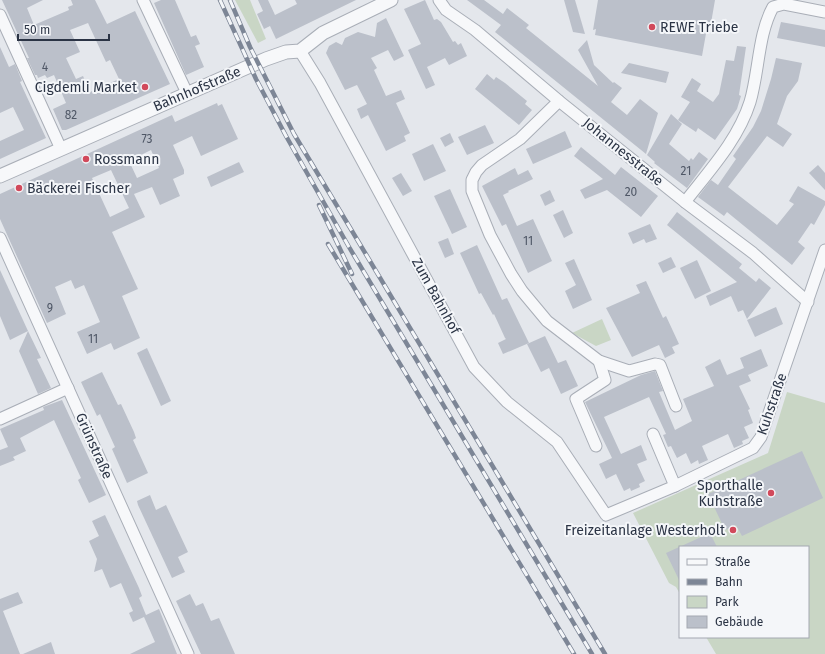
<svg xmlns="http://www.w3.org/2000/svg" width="825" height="654" viewBox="0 0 825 654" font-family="'Fira Sans',sans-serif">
  <rect width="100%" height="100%" fill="#e4e7ec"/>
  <g fill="#c9d6c5">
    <path d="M 235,0 L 250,0 L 266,39 L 258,43 Z"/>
    <path d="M 602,319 L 611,340 L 596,346 L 572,333 Z"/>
    <path d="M 787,392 L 825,403 L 825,654 L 716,654 L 706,637 L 808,637 L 808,547 L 680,547 L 680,594 L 676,587 L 669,583 L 633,513 L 768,453 Z"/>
  </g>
  <g fill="#bbc0ca" fill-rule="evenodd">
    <path d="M 2,0 L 43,0 L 27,8 L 34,25 L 69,10 L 68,7 L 73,5 L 71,0 L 95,0 L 107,24 L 135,11 L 170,84 L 66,130 L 62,130 L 53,109 L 66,103 L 54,75 L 47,78 L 45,75 L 38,78 L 37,75 L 35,75 L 27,58 L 29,58 ZM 88,23 L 106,62 L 110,60 L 119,79 L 90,92 L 83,76 L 76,79 L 66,58 L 80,52 L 70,30 Z"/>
    <path d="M 161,0 L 175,0 L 191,37 L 196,35 L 200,44 L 195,46 L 204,67 L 186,75 L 154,3 Z"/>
    <path d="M 258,0 L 268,0 L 275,15 L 297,4 L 295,0 L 356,0 L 276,39 L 270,26 L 264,29 L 257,14 L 263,11 Z"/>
    <path d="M 425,0 L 434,20 L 437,19 L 441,22 L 453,42 L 455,41 L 458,45 L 461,43 L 467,56 L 449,65 L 445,58 L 427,67 L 435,85 L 426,89 L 408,50 L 421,44 L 404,9 Z"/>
    <path d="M 467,0 L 484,0 L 503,14 L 507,8 L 529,25 L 526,28 L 598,86 L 578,50 L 587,40 L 594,65 L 613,83 L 614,82 L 622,88 L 611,102 L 627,115 L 640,99 L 658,113 L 646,154 L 495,32 L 501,25 Z"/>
    <path d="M 564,0 L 575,0 L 585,34 L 573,32 Z"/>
    <path d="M 598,0 L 715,0 L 710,29 L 707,28 L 702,56 L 595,35 L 596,29 L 593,30 Z"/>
    <path d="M 386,18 L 404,56 L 394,61 L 388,50 L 371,58 L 377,68 L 374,70 L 386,96 L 401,90 L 405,99 L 396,103 L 410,133 L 404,136 L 406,141 L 386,151 L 368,115 L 361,119 L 357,109 L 367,104 L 357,85 L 345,90 L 326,53 L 329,46 L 336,42 L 342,45 L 345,38 L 358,32 L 375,37 L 377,23 Z"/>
    <path d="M 781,22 L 825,30 L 825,47 L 777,38 Z"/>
    <path d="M 737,46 L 746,47 L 739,95 L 741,96 L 737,109 L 715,140 L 698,128 L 696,132 L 678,120 L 690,102 L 681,97 L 692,78 L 701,84 L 697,91 L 713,102 L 719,94 L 726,60 L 734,61 Z"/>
    <path d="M 0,47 L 9,67 L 15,64 L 22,81 L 20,82 L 46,138 L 0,159 L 0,141 L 24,130 L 13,107 L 0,113 Z"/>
    <path d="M 776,58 L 802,63 L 798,81 L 787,96 L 777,124 L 792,134 L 783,147 L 767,136 L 728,187 L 777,225 L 794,204 L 789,201 L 798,186 L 825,201 L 825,205 L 814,225 L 811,223 L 798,242 L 805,248 L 792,265 L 727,212 L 724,216 L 698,197 L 711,180 L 718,185 L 736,159 L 733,156 L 753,127 L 761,111 L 771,79 Z"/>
    <path d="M 629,63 L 669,72 L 666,83 L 621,73 Z"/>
    <path d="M 487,74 L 494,80 L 496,77 L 505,83 L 527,101 L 525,104 L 532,110 L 519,125 L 475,89 Z"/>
    <path d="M 217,103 L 218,106 L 222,104 L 238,139 L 201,156 L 192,136 L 173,145 L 184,170 L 184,174 L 173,179 L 180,196 L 160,205 L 152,187 L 134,194 L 145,217 L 112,232 L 138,289 L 122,296 L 140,338 L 114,350 L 111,343 L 87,354 L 77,332 L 100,322 L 84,285 L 75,289 L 71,280 L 55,287 L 66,314 L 47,323 L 0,219 L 0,194 L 172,115 L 175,122 ZM 151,150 L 159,168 L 137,178 L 129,161 ZM 111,170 L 129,208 L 110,217 L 92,178 Z"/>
    <path d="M 671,114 L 682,124 L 669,144 L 689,161 L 691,158 L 693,160 L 699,152 L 708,159 L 687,188 L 654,163 L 655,162 L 647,155 Z"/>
    <path d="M 485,125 L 494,143 L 467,155 L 458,137 Z"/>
    <path d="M 565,131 L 572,147 L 533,164 L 526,149 Z"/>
    <path d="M 450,133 L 454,142 L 445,147 L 440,138 Z"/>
    <path d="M 433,144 L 446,171 L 424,181 L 412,154 Z"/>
    <path d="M 581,147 L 615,175 L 621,167 L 658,196 L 641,217 L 607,190 L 585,199 L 580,190 L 603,179 L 574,156 Z"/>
    <path d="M 239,162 L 244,172 L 211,187 L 207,177 Z"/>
    <path d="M 818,165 L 825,173 L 825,190 L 809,173 Z"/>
    <path d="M 515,168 L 518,175 L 528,170 L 533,179 L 508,191 L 509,192 L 503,195 L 517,226 L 533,219 L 552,261 L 528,273 L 506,224 L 502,226 L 482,186 Z"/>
    <path d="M 401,173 L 412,191 L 403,196 L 392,178 Z"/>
    <path d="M 450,189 L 467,227 L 452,234 L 434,196 Z"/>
    <path d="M 550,190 L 555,201 L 545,206 L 540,195 Z"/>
    <path d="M 563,210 L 573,233 L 564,238 L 553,215 Z"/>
    <path d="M 677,212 L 742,264 L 739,268 L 756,282 L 759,278 L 771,288 L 747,319 L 743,310 L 738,312 L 731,296 L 710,306 L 706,296 L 737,282 L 667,225 Z"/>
    <path d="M 650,224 L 657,239 L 646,243 L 644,239 L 633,244 L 628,233 Z"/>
    <path d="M 448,238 L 454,254 L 445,258 L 438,242 Z"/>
    <path d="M 477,245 L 502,300 L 507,298 L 529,343 L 503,354 L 498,343 L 506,339 L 505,338 L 494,314 L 493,315 L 481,293 L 479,294 L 460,253 Z"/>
    <path d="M 671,257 L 676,267 L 663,273 L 658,263 Z"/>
    <path d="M 574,259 L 592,300 L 573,309 L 565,291 L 576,285 L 565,263 Z"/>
    <path d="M 697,260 L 711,291 L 695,299 L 680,268 Z"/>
    <path d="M 0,270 L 28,331 L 10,340 L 0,316 Z"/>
    <path d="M 646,281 L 663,318 L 666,316 L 679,344 L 672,347 L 675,353 L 665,358 L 659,345 L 632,357 L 606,308 L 640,293 L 636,285 Z"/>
    <path d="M 776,307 L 783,324 L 755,337 L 747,320 Z"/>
    <path d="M 28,331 L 41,358 L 37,359 L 51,388 L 38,394 L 19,351 Z"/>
    <path d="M 545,336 L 558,363 L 566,360 L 578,386 L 561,394 L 549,368 L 541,372 L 527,344 Z"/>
    <path d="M 147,348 L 171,401 L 161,406 L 137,353 Z"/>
    <path d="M 761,349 L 768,366 L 748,375 L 751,381 L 739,386 L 750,409 L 748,410 L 753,423 L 744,427 L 749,438 L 742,441 L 743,444 L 734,448 L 728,434 L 702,446 L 708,460 L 699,464 L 698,460 L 691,464 L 686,453 L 677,458 L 671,446 L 668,447 L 663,435 L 666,434 L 649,397 L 604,417 L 621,454 L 641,445 L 647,460 L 637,464 L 645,481 L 639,484 L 640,487 L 631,491 L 630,488 L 624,491 L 616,474 L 606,479 L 599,464 L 612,458 L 585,402 L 641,375 L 655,371 L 663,391 L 659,392 L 675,430 L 692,421 L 683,399 L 714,386 L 705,367 L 720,359 L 727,375 L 744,368 L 740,358 Z"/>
    <path d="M 102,372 L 118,405 L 121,404 L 134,432 L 136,438 L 133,440 L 148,473 L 127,483 L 112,449 L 115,447 L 100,414 L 97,416 L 81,382 Z"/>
    <path d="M 62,400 L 106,495 L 89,503 L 78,480 L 81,478 L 54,420 L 20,438 L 26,451 L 13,457 L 15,460 L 0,466 L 0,450 L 8,447 L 0,429 L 44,410 L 43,407 Z"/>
    <path d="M 802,451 L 823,498 L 742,536 L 736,525 L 725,530 L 708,494 Z"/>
    <path d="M 150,495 L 156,510 L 166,505 L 188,552 L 178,557 L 185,572 L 172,578 L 138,505 L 137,501 Z"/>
    <path d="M 105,515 L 139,588 L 142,596 L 139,598 L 146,615 L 159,609 L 177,654 L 130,654 L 155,642 L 144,617 L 133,622 L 129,613 L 133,611 L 121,583 L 110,588 L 102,569 L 94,572 L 97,559 L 89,541 L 99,536 L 92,521 Z"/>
    <path d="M 710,533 L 717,547 L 680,547 L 680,582 L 666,553 Z"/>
    <path d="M 18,592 L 23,603 L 3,611 L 20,654 L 0,654 L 0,599 Z"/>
    <path d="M 190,594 L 196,606 L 203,603 L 211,621 L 219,618 L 235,654 L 201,654 L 176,601 Z"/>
    <path d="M 51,642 L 55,654 L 23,654 Z"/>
  </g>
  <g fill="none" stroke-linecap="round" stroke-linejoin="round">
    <g stroke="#a9aeb7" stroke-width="13">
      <g id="minor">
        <path d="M 143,0 L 187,93"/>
        <path d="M 439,0 L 446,10 L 475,30 L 559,101 L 685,202 L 753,253 L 808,302"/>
        <path d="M 0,15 L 61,149"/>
        <path d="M 300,51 L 320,83 L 474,367 L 507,402 L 557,442 L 606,515 L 675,486 L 753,448 L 761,437 L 770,410 L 825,250"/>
        <path d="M 559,101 L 520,139 L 482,165 L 476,172 L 472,180 L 472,191 L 490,235 L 511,274 L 522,291 L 547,321 L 599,361 L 629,371 L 655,364 L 660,365 L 676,406"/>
        <path d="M 685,202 C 709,171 738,140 750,102 C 759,72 758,34 773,7 L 784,4 L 825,12"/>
        <path d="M 0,238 L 188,654"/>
        <path d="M 0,419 L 68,388"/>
        <path d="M 653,434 L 675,486"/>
        <path d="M 596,446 L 576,399 L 605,380 L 599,361"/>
      </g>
    </g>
    <g stroke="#a9aeb7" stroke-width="15">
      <path id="tertiary" d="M 0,176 L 266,59 L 286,52 L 300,51 L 323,33 L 391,0"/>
    </g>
    <use href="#minor" stroke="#f7f8fa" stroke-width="11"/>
    <use href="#tertiary" stroke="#f7f8fa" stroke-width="13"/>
    <g stroke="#7d8696" stroke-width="4.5">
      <g id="rail">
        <path d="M 220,0 L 256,79 L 286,136 L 349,247 L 592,654"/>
        <path d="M 230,0 L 250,47 L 294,134 L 605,654"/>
        <path d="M 319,205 L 352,274"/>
        <path d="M 328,244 L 574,654"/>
      </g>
    </g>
    <use href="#rail" stroke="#f4f6f9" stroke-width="3" stroke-dasharray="9" stroke-linecap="butt"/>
  </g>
  <g fill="#d1495b" stroke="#f4f6f9" stroke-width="1.5">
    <circle cx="652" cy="27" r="4"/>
    <circle cx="145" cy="87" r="4"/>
    <circle cx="86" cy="159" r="4"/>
    <circle cx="19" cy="188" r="4"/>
    <circle cx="771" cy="493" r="4"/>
    <circle cx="733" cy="530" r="4"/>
  </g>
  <g text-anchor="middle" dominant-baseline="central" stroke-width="4" stroke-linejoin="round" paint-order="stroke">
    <g font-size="12" fill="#4f5766">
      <text x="45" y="67">4</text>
      <text x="71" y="115">82</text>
      <text x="147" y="139">73</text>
      <text x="686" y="171">21</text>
      <text x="631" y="192">20</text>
      <text x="528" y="241">11</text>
      <text x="50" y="308">9</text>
      <text x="93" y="339">11</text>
    </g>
    <g font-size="14" fill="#2b3445" stroke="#f4f6f9" text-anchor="start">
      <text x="660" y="27">REWE Triebe</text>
      <text x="137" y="87" text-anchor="end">Cigdemli Market</text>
      <text x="94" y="159">Rossmann</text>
      <text x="27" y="188">Bäckerei Fischer</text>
      <text x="763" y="485" text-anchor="end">Sporthalle<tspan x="763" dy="16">Kuhstraße</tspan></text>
      <text x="725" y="530" text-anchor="end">Freizeitanlage Westerholt</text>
    </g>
    <g font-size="14" fill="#2b3445" stroke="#f4f6f9">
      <text transform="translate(197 89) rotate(-23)">Bahnhofstraße</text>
      <text transform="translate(623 152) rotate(39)">Johannesstraße</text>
      <text transform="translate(436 296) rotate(61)">Zum Bahnhof</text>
      <text transform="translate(772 404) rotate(-71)">Kuhstraße</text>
      <text transform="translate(94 446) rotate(66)">Grünstraße</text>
    </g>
  </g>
  <rect x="679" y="546" width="130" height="92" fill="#f4f6f9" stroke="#a4a8b1"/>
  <rect x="687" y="559" width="20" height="6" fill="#f7f8fa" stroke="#a4a8b1"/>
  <text x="715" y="566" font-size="12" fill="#2b3445">Straße</text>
  <rect x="687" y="579" width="20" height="6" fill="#7d8696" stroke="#a4a8b1"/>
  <text x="715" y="586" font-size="12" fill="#2b3445">Bahn</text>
  <rect x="687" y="596" width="20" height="12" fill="#c9d6c5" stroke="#a4a8b1"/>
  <text x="715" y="606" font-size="12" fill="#2b3445">Park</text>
  <rect x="687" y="616" width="20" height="12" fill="#bbc0ca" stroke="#a4a8b1"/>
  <text x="715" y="626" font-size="12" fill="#2b3445">Gebäude</text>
  <path d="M18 34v6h91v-6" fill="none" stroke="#2b3445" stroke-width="2"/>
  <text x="24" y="34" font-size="12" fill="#2b3445" stroke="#f4f6f9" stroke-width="3" paint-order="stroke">50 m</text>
</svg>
